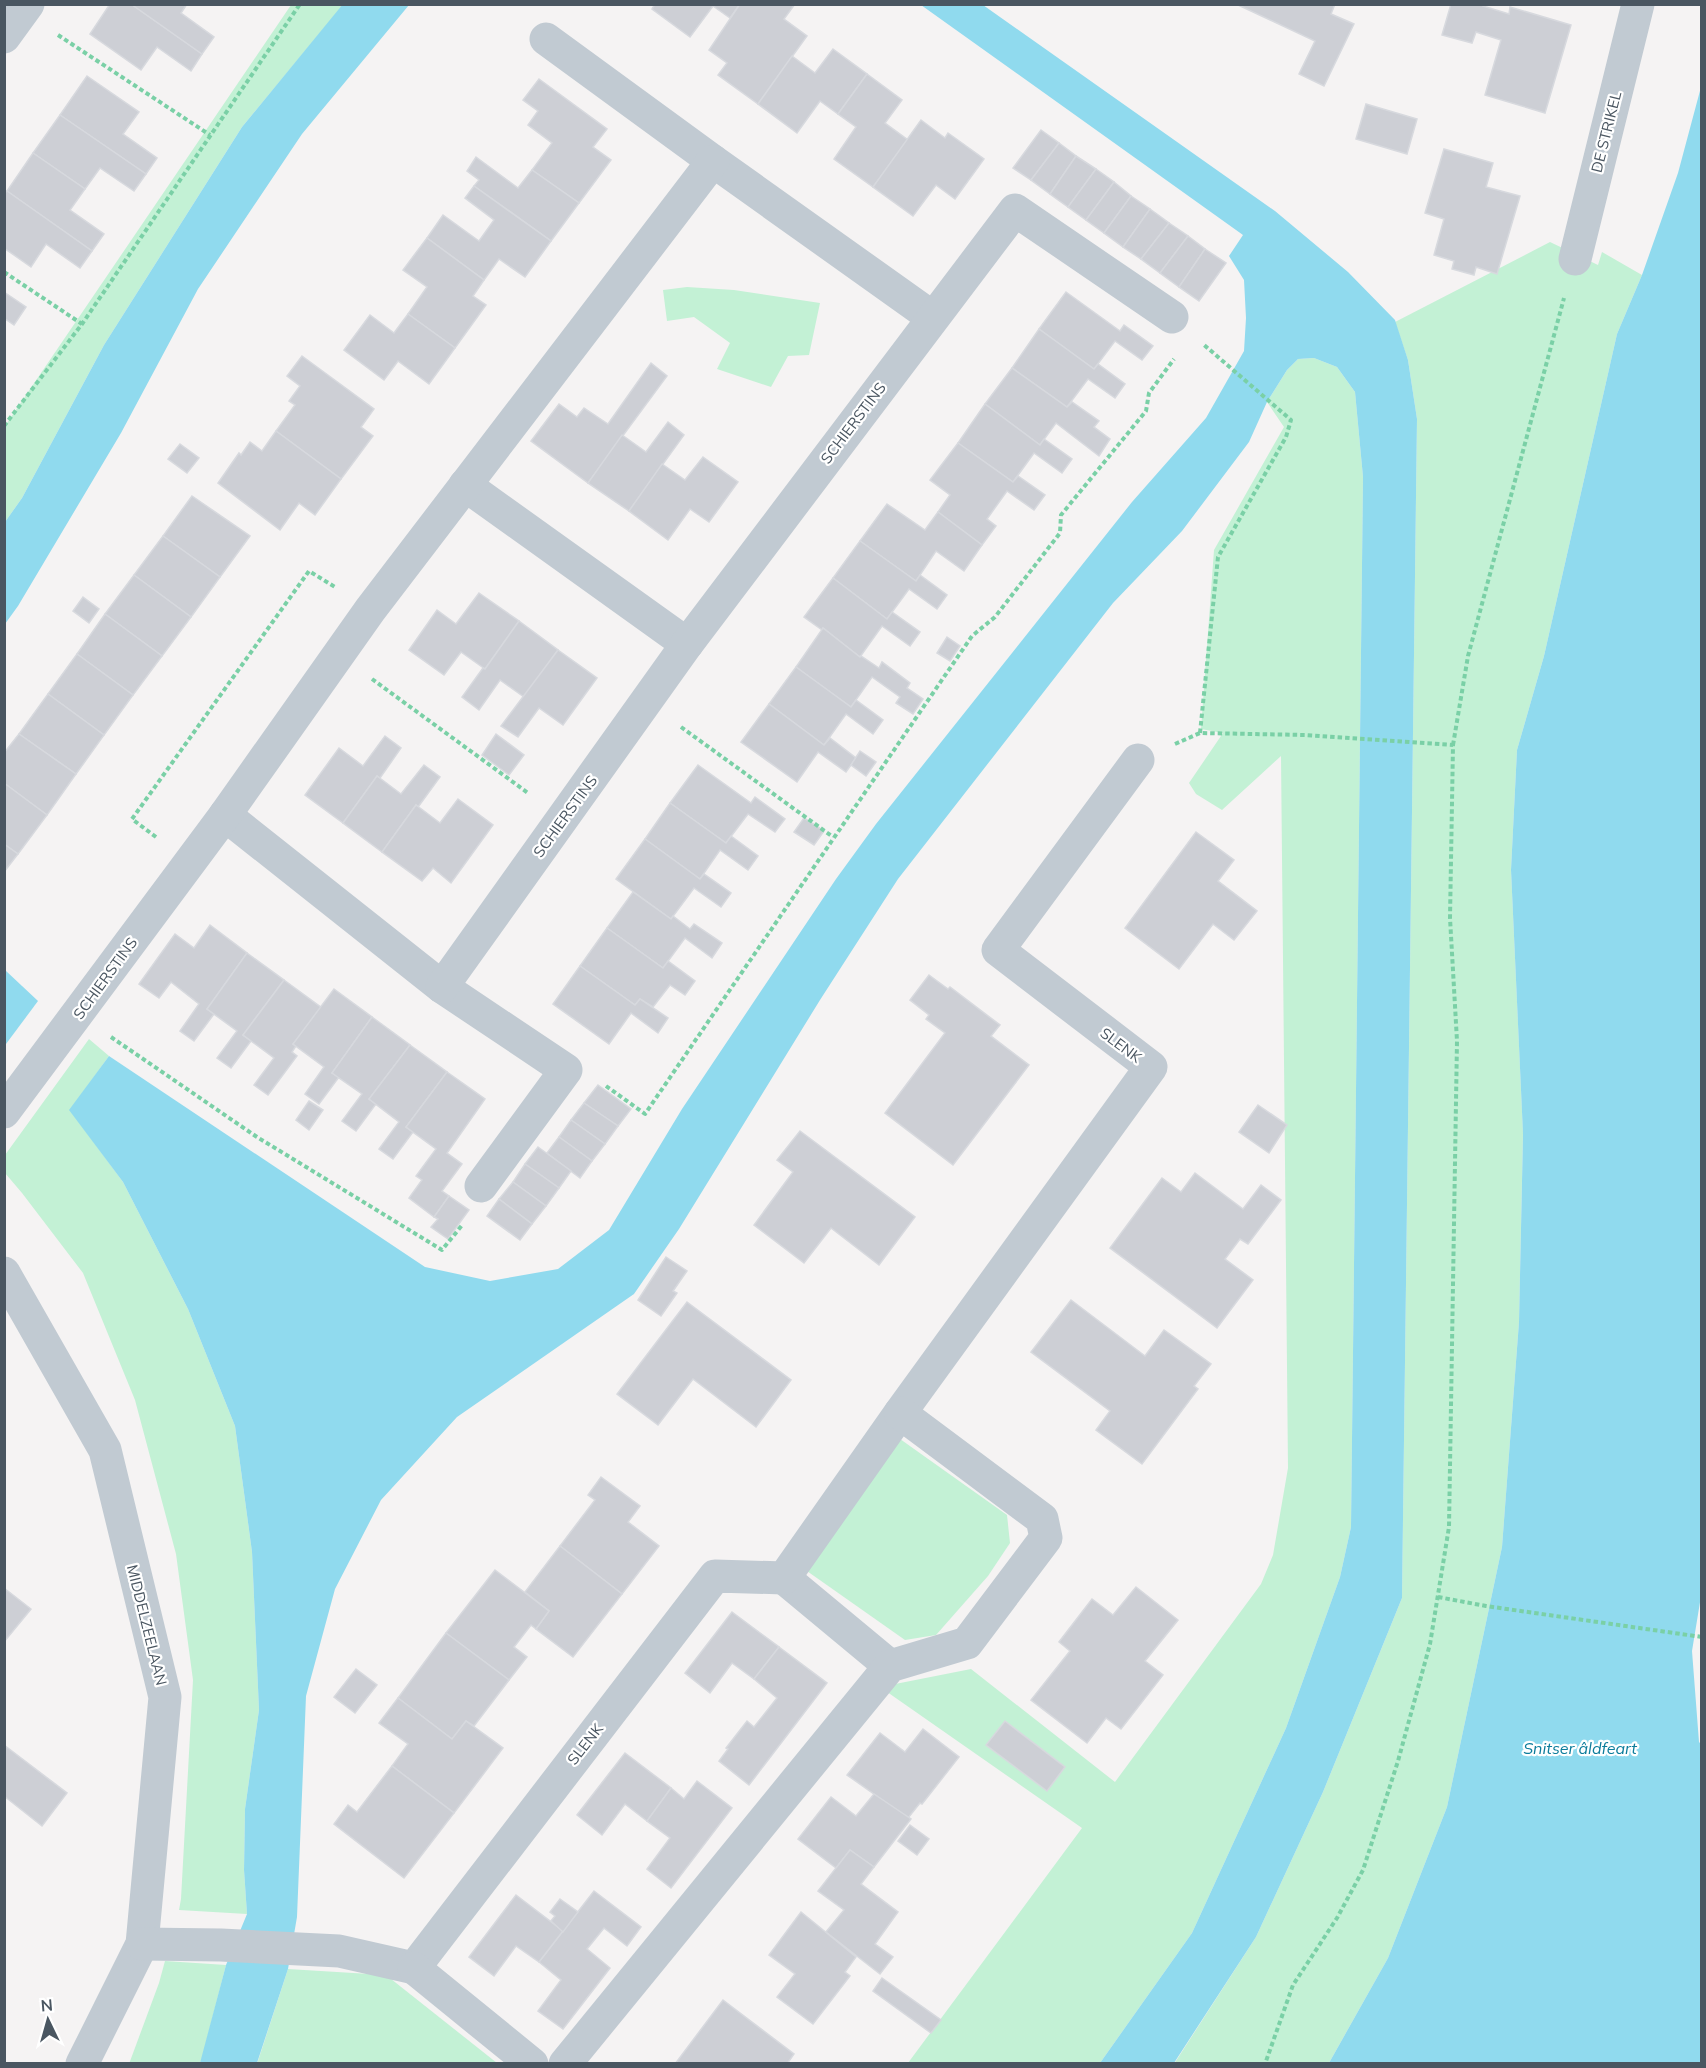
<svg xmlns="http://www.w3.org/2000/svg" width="1706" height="2068" viewBox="0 0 1706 2068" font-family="Mulish,sans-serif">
  <rect width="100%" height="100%" fill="#f5f3f3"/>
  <g fill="#c3f1d5">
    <path d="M 291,5 L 343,5 L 242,127 L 104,345 L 22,498 L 5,522 L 5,426 Z"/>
    <path d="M 1550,242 L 1598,265 L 1602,252 L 1642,275 L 1617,334 L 1544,656 L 1517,750 L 1511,870 L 1523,1133 L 1519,1322 L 1502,1547 L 1447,1807 L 1388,1958 L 1329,2063 L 1174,2064 L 1256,1937 L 1323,1792 L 1402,1598 L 1417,419 L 1408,360 L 1395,322 Z"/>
    <path d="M 687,287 L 734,290 L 820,303 L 809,355 L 788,356 L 771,387 L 717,369 L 730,343 L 694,317 L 667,321 L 663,290 Z"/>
    <path d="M 1314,358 L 1337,367 L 1355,392 L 1363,477 L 1351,1527 L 1340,1577 L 1286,1728 L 1192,1933 L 1100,2063 L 908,2063 L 1082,1828 L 880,1687 L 971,1669 L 1115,1782 L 1261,1584 L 1273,1555 L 1288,1468 L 1281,756 L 1222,810 L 1196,794 L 1189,783 L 1223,733 L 1201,729 L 1214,550 L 1284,427 L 1267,402 L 1287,370 L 1298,359 Z"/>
    <path d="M 89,1039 L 109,1056 L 70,1110 L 123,1182 L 188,1309 L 235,1426 L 252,1552 L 259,1710 L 245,1809 L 244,1870 L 247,1914 L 179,1910 L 181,1899 L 193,1680 L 176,1554 L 135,1400 L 83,1273 L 22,1193 L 5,1173 L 5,1155 Z"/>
    <path d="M 893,1434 L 1007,1515 L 1010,1543 L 988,1576 L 936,1635 L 905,1640 L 797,1564 Z"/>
    <path d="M 165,1961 L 226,1965 L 202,2058 L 200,2063 L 129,2064 L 159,1983 Z"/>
    <path d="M 288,1969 L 386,1975 L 497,2063 L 257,2064 Z"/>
  </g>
  <g fill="#90daee">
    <path d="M 343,4 L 409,5 L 302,134 L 198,289 L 121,433 L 18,606 L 5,624 L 5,522 L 22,498 L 104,345 L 242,127 Z"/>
    <path d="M 921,5 L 983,5 L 1275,211 L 1348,272 L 1395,320 L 1408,360 L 1417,419 L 1402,1598 L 1323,1792 L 1256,1937 L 1174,2063 L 1100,2063 L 1192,1933 L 1286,1728 L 1340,1577 L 1351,1527 L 1363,477 L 1355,392 L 1337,367 L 1314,358 L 1298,359 L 1287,370 L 1267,402 L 1249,442 L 1182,531 L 1113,603 L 898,879 L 820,1000 L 679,1229 L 634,1294 L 457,1417 L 381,1500 L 335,1589 L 306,1696 L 297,1917 L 288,1969 L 257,2063 L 200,2063 L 226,1965 L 247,1914 L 244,1870 L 245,1809 L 259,1710 L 252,1552 L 235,1426 L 188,1309 L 123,1182 L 69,1110 L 109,1056 L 425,1267 L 490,1281 L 558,1269 L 609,1230 L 682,1109 L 836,879 L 876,824 L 1132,502 L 1206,418 L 1244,351 L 1246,318 L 1244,280 L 1229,256 L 1243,235 Z"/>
    <path d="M 1701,87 L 1702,1590 L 1692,1651 L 1699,1742 L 1702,1745 L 1701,2063 L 1329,2063 L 1388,1958 L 1447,1807 L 1502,1547 L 1519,1322 L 1523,1134 L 1511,870 L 1517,750 L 1544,656 L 1617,334 L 1642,275 L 1678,173 Z"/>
    <path d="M 5,970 L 38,1001 L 6,1044 L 4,1043 Z"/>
  </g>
  <g fill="#cdcfd5" stroke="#d7d9de" stroke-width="1.5">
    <path d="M 110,4 L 131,4 L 202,54 L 191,71 L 157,47 L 141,70 L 90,34 Z"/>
    <path d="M 131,4 L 187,4 L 181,13 L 214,37 L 202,54 Z"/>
    <path d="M 655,4 L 740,4 L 730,18 L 713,6 L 690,37 L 652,9 Z"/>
    <path d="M 740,4 L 795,4 L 784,19 L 807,36 L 758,104 L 718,75 L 727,63 L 709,50 Z"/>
    <path d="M 1236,4 L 1335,4 L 1331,14 L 1354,24 L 1324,86 L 1299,74 L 1315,41 Z"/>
    <path d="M 1451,4 L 1484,4 L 1483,6 L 1509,14 L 1510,7 L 1571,25 L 1545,113 L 1485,95 L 1501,40 L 1476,32 L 1472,43 L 1442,35 Z"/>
    <path d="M 833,49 L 867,74 L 838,114 L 820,101 L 797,133 L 758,104 L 792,56 L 815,73 Z"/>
    <path d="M 867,74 L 902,100 L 885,123 L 908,140 L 873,187 L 834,159 L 856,127 L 838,114 Z"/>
    <path d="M 87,76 L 139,112 L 123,134 L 157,158 L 146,174 L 60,115 Z"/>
    <path d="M 539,79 L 607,129 L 593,147 L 611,160 L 579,203 L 532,170 L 552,143 L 528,125 L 538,111 L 523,100 Z"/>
    <path d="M 1366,104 L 1417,119 L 1407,154 L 1356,139 Z"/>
    <path d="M 60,115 L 146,174 L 134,191 L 100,168 L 85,189 L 33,153 Z"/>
    <path d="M 921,120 L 945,138 L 948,133 L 984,159 L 955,199 L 936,185 L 913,216 L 873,187 Z"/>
    <path d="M 1041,130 L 1059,143 L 1031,180 L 1013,168 Z"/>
    <path d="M 1059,143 L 1076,156 L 1050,194 L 1031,180 Z"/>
    <path d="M 1444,149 L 1493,163 L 1486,187 L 1520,196 L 1497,274 L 1476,267 L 1474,275 L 1452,269 L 1454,261 L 1434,255 L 1444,219 L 1425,213 Z"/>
    <path d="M 33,153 L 85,189 L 70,210 L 104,234 L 92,251 L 7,191 Z"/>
    <path d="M 1076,156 L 1096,169 L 1068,207 L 1050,194 Z"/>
    <path d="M 476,157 L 518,188 L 532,170 L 579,203 L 551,241 L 474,186 L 479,180 L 467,171 Z"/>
    <path d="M 1096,169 L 1114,182 L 1086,220 L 1068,207 Z"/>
    <path d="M 1114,182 L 1131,196 L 1104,233 L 1086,220 Z"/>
    <path d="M 474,186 L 551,241 L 525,277 L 499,259 L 484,280 L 427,238 L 443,215 L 479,241 L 494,220 L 465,198 Z"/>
    <path d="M 7,191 L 92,251 L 80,268 L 46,244 L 31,267 L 4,248 L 4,194 Z"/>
    <path d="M 1131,196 L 1150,209 L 1123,247 L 1104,233 Z"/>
    <path d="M 1150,209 L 1169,223 L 1141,259 L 1123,247 Z"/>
    <path d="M 1169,223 L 1188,236 L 1160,273 L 1141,259 Z"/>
    <path d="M 1188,236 L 1205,249 L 1179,287 L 1160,273 Z"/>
    <path d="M 427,238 L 484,280 L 473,296 L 486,305 L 455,348 L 408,314 L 427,287 L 403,270 Z"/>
    <path d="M 1205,249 L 1226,263 L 1199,301 L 1179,287 Z"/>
    <path d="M 4,292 L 26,307 L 14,325 L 4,318 Z"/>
    <path d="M 1066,292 L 1120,331 L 1124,325 L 1153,346 L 1142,360 L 1115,341 L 1094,369 L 1039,329 Z"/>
    <path d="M 408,314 L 455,348 L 429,384 L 398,361 L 384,380 L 344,350 L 370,315 L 394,333 Z"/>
    <path d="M 1039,329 L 1094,369 L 1098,364 L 1125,384 L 1115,398 L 1088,379 L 1067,407 L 1012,368 Z"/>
    <path d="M 302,356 L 374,409 L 361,427 L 373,436 L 341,479 L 276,431 L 295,405 L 289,401 L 300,386 L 287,376 Z"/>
    <path d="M 651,363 L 667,376 L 588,483 L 531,441 L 559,404 L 577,417 L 584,408 L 608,424 Z"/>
    <path d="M 1012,368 L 1067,407 L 1072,402 L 1099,421 L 1094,427 L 1110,439 L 1099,456 L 1056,423 L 1040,445 L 985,404 Z"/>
    <path d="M 985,404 L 1040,445 L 1044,439 L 1072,459 L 1062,473 L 1034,453 L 1013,482 L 958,443 Z"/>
    <path d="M 668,422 L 684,435 L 629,511 L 588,483 L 622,435 L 646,452 Z"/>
    <path d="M 276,431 L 341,479 L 315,515 L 299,503 L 280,530 L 218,483 L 239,453 L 241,455 L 250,442 L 262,451 Z"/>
    <path d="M 958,443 L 1013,482 L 1018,476 L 1045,495 L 1034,510 L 1007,491 L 987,519 L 996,526 L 982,545 L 938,512 L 950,495 L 930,480 Z"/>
    <path d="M 180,444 L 199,458 L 187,473 L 168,459 Z"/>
    <path d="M 703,457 L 738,482 L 709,522 L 690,509 L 668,540 L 629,511 L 662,464 L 685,480 Z"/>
    <path d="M 192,496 L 250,536 L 220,577 L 163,536 Z"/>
    <path d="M 887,504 L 925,530 L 938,512 L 982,545 L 964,571 L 936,551 L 916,581 L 860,541 Z"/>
    <path d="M 163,536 L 220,577 L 191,617 L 134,575 Z"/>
    <path d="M 860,541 L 916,581 L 920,575 L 947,595 L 937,609 L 909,589 L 887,619 L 833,578 Z"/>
    <path d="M 134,575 L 191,617 L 162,656 L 105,614 Z"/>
    <path d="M 833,578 L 887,619 L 892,612 L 920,632 L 910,646 L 882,626 L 860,657 L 823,628 L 822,630 L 804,617 Z"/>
    <path d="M 479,593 L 519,621 L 485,669 L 461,652 L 444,675 L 409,650 L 437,610 L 456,624 Z"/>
    <path d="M 83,597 L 99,609 L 89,623 L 73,611 Z"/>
    <path d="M 105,614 L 162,656 L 133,695 L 77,654 Z"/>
    <path d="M 519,621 L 558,650 L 524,697 L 500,680 L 479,710 L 462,697 L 483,668 L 485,669 Z"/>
    <path d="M 823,628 L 860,657 L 861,656 L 879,668 L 882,662 L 910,683 L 907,688 L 923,699 L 913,714 L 896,703 L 900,697 L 872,677 L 851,707 L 796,667 Z"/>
    <path d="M 947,637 L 960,646 L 950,661 L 937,653 Z"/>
    <path d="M 558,650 L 597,678 L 563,725 L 539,708 L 518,737 L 501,726 Z"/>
    <path d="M 77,654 L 133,695 L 104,735 L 48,694 Z"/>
    <path d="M 796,667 L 851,707 L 856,700 L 883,720 L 873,734 L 846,714 L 824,745 L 769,704 Z"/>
    <path d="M 48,694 L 104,735 L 76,774 L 19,734 Z"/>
    <path d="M 769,704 L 824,745 L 830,738 L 856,758 L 846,772 L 818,752 L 797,782 L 741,742 Z"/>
    <path d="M 19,734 L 76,774 L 47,815 L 4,783 L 4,753 Z"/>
    <path d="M 496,734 L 524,755 L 509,775 L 482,755 Z"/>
    <path d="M 385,736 L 401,748 L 380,778 L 377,776 L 343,823 L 305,795 L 339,748 L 363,766 Z"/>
    <path d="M 860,751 L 876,762 L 866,776 L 851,765 Z"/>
    <path d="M 424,765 L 440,777 L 418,807 L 416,805 L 382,852 L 343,823 L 377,776 L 401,794 Z"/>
    <path d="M 698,765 L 751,803 L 755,797 L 785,819 L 775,832 L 748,814 L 726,843 L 670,803 Z"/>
    <path d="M 4,783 L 47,815 L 18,854 L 4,844 Z"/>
    <path d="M 458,799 L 493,825 L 451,883 L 433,868 L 422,881 L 382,852 L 416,805 L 440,823 Z"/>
    <path d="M 670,803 L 726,843 L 731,836 L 758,856 L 748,870 L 720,850 L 700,879 L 645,839 Z"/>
    <path d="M 804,818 L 824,831 L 814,845 L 794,832 Z"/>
    <path d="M 1196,832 L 1234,860 L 1218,881 L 1257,911 L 1234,940 L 1213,924 L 1179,969 L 1125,928 Z"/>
    <path d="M 645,839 L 700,879 L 704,874 L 731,893 L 721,907 L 694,888 L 671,919 L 616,879 Z"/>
    <path d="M 4,844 L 18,854 L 4,872 Z"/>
    <path d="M 633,892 L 671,919 L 673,916 L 690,929 L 694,924 L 722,943 L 712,958 L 685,938 L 663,968 L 607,928 Z"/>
    <path d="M 210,925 L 247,953 L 207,1009 L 214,1014 L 194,1041 L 180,1031 L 199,1004 L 171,982 L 159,998 L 139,984 L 175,934 L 194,948 Z"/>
    <path d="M 607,928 L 663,968 L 668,961 L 695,981 L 685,995 L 670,985 L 653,1007 L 640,999 L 635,1005 L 580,966 Z"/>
    <path d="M 247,953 L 284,980 L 243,1035 L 251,1041 L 231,1068 L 217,1058 L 237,1031 L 207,1009 Z"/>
    <path d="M 580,966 L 635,1005 L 640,999 L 668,1018 L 658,1033 L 631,1013 L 609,1044 L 553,1004 Z"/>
    <path d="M 929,975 L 948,989 L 950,987 L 1000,1025 L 991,1036 L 1029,1065 L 953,1165 L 885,1113 L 945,1033 L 926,1019 L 929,1015 L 910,1000 Z"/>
    <path d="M 284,980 L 322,1008 L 293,1044 L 296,1046 L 292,1052 L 297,1056 L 268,1095 L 254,1085 L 274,1058 L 243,1035 Z"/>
    <path d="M 334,989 L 372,1017 L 332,1073 L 339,1077 L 319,1104 L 305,1094 L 324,1067 L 293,1044 Z"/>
    <path d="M 372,1017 L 410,1045 L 369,1099 L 376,1104 L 356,1131 L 342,1121 L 362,1094 L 332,1073 Z"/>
    <path d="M 410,1045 L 447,1072 L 406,1127 L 413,1132 L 393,1159 L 379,1149 L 399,1122 L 369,1099 Z"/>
    <path d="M 447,1072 L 485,1099 L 447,1153 L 462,1164 L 442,1191 L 449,1196 L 434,1217 L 409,1198 L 422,1180 L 416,1176 L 436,1149 L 406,1127 Z"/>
    <path d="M 598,1085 L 631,1109 L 618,1126 L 584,1103 Z"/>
    <path d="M 309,1101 L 323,1110 L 309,1130 L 296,1120 Z"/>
    <path d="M 584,1103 L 618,1126 L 605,1144 L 571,1120 Z"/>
    <path d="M 1258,1105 L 1287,1125 L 1269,1153 L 1239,1132 Z"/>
    <path d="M 571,1120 L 605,1144 L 592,1161 L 559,1137 Z"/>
    <path d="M 800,1131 L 915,1217 L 879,1265 L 831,1228 L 804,1263 L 754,1225 L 793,1172 L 777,1160 Z"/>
    <path d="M 559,1137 L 592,1161 L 580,1178 L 547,1153 Z"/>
    <path d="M 538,1147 L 571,1171 L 559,1188 L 525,1164 Z"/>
    <path d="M 525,1164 L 559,1188 L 546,1206 L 513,1182 Z"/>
    <path d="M 1195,1173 L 1243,1209 L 1261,1185 L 1281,1200 L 1248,1244 L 1240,1239 L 1225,1259 L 1253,1280 L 1217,1328 L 1110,1248 L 1162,1178 L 1181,1192 Z"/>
    <path d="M 513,1182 L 546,1206 L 532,1224 L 499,1199 Z"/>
    <path d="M 449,1196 L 469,1210 L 448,1239 L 431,1227 L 438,1219 L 434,1217 Z"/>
    <path d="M 499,1199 L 532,1224 L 520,1240 L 487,1216 Z"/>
    <path d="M 666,1257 L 687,1271 L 673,1291 L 677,1293 L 661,1316 L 638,1300 Z"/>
    <path d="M 1071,1300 L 1145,1356 L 1164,1330 L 1211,1364 L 1194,1386 L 1198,1389 L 1142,1464 L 1096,1430 L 1110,1411 L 1031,1352 Z"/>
    <path d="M 687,1302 L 791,1380 L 756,1427 L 693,1379 L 658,1425 L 617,1394 Z"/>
    <path d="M 601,1477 L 640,1506 L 628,1522 L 659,1546 L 622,1594 L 560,1546 L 595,1500 L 588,1495 Z"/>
    <path d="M 560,1546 L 622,1594 L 573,1657 L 536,1629 L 549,1611 L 525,1592 Z"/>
    <path d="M 495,1570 L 549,1611 L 536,1629 L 531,1625 L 514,1647 L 527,1657 L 509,1680 L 446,1633 Z"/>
    <path d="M 1136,1587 L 1178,1620 L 1145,1661 L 1163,1675 L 1121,1729 L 1106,1718 L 1087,1743 L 1031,1700 L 1070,1651 L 1059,1642 L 1092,1599 L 1113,1615 Z"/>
    <path d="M 4,1588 L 31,1609 L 4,1642 Z"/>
    <path d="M 732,1612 L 779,1647 L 754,1679 L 732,1663 L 710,1693 L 685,1673 Z"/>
    <path d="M 446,1633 L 509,1680 L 474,1726 L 466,1721 L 452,1739 L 398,1698 Z"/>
    <path d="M 779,1647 L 827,1683 L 749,1785 L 719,1761 L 728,1749 L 726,1748 L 747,1721 L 754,1727 L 777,1698 L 754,1679 Z"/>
    <path d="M 356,1669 L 377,1685 L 355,1713 L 334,1697 Z"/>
    <path d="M 398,1698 L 452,1739 L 466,1721 L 503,1748 L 454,1813 L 392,1766 L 408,1744 L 379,1723 Z"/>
    <path d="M 1005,1721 L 1065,1767 L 1047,1791 L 986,1745 Z"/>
    <path d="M 923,1729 L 959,1757 L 922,1804 L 920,1803 L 908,1818 L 847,1775 L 880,1733 L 905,1752 Z"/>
    <path d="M 4,1745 L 67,1793 L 42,1826 L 4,1796 Z"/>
    <path d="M 625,1753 L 671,1788 L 647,1821 L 625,1804 L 602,1835 L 577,1815 Z"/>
    <path d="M 392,1766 L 454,1813 L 404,1878 L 334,1824 L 348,1805 L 357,1812 Z"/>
    <path d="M 697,1781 L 732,1808 L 671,1888 L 647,1869 L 670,1838 L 647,1821 L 671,1788 L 684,1799 Z"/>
    <path d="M 874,1794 L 911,1819 L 874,1867 L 850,1850 L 836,1868 L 798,1839 L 831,1797 L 856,1816 Z"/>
    <path d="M 910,1825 L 929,1839 L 917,1855 L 898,1841 Z"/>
    <path d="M 850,1850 L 874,1867 L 861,1884 L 898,1912 L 875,1944 L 893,1957 L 880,1974 L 826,1932 L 844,1910 L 818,1891 Z"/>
    <path d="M 594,1891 L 641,1927 L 627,1946 L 604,1928 L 587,1949 L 610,1968 L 563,2029 L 538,2011 L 561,1980 L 539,1962 Z"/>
    <path d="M 516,1895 L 563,1931 L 539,1962 L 516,1946 L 494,1976 L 469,1957 Z"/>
    <path d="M 560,1899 L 578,1912 L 563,1932 L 551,1921 L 555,1916 L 550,1912 Z"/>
    <path d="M 801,1912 L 856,1957 L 845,1972 L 850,1976 L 813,2024 L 777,1997 L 795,1974 L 769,1955 Z"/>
    <path d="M 882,1978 L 941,2020 L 931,2033 L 873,1991 Z"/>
    <path d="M 723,2000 L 794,2054 L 787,2064 L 675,2064 Z"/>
  </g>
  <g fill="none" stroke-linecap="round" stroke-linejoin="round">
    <g stroke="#7ad0a6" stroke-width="4" stroke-dasharray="4.5 3" stroke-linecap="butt">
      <path d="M 58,35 L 210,135"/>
      <path d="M 4,272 L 82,324"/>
      <path d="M 4,426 L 82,324 L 300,4"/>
      <path d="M 372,679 L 528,793"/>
      <path d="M 681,727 L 833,837"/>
      <path d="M 1200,733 L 1218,557 L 1286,437 L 1291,420 L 1203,344"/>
      <path d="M 1175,744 L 1200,733 L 1305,735 L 1453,745 L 1450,918 L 1457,1041 L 1449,1527 L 1430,1644 L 1398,1761 L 1363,1870 L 1337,1918 L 1293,1985 L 1265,2064"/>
      <path d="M 1453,745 L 1468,656 L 1564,298"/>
      <path d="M 156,837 L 132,819 L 309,571 L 335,587"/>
      <path d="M 111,1037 L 257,1137 L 442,1250 L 463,1224"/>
      <path d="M 606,1086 L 645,1114 L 972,636 L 995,617 L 1060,533 L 1061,515 L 1146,411 L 1149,393 L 1174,359"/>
      <path d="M 1438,1597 L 1486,1606 L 1702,1637"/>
    </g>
    <g stroke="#c1cad2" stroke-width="33">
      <path d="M 4,37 L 28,4"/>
      <path d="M 546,39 L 713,161 L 932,317"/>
      <path d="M 1575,259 L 1638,4"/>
      <path d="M 465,485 L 687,644"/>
      <path d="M 225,815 L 442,987 L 566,1070 L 481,1186"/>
      <path d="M 442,987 L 687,644 L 1015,210 L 1172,317"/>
      <path d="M 4,1112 L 225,815 L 370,610 L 713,161"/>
      <path d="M 4,1273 L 105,1450 L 165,1697 L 142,1944 L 82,2064"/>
      <path d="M 784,1578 L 890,1666"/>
      <path d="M 142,1944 L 221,1945 L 339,1951 L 414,1968 L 715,1576 L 784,1578 L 900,1413 L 1151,1067 L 998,950 L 1138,760"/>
      <path d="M 414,1968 L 532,2064"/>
      <path d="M 565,2064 L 890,1666 L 967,1643 L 1046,1538 L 1042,1519 L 900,1413"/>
    </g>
  </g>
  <g text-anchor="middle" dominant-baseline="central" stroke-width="4.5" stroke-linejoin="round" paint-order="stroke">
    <g font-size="15" fill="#4a5661" stroke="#fff">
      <text transform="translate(1606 132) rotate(-76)">DE STRIKEL</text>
      <text transform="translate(853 423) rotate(-53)">SCHIERSTINS</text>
      <text transform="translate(565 816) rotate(-54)">SCHIERSTINS</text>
      <text transform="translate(105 978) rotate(-54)">SCHIERSTINS</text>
      <text transform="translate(1121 1045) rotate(37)">SLENK</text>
      <text transform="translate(147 1625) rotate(76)">MIDDELZEELAAN</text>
      <text transform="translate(585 1744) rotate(-52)">SLENK</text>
    </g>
    <g font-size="16" font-style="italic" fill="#0c7c9b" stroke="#fff">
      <text x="1580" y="1748">Snitser âldfeart</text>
    </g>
  </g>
  <rect width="1706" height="2068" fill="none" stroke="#4a5661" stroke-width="12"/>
  <g transform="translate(48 2020) rotate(355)" stroke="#ffffff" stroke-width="4.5" paint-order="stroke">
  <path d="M0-4.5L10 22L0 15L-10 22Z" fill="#4a5661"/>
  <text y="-9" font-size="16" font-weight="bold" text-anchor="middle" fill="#4a5661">N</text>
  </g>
</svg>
